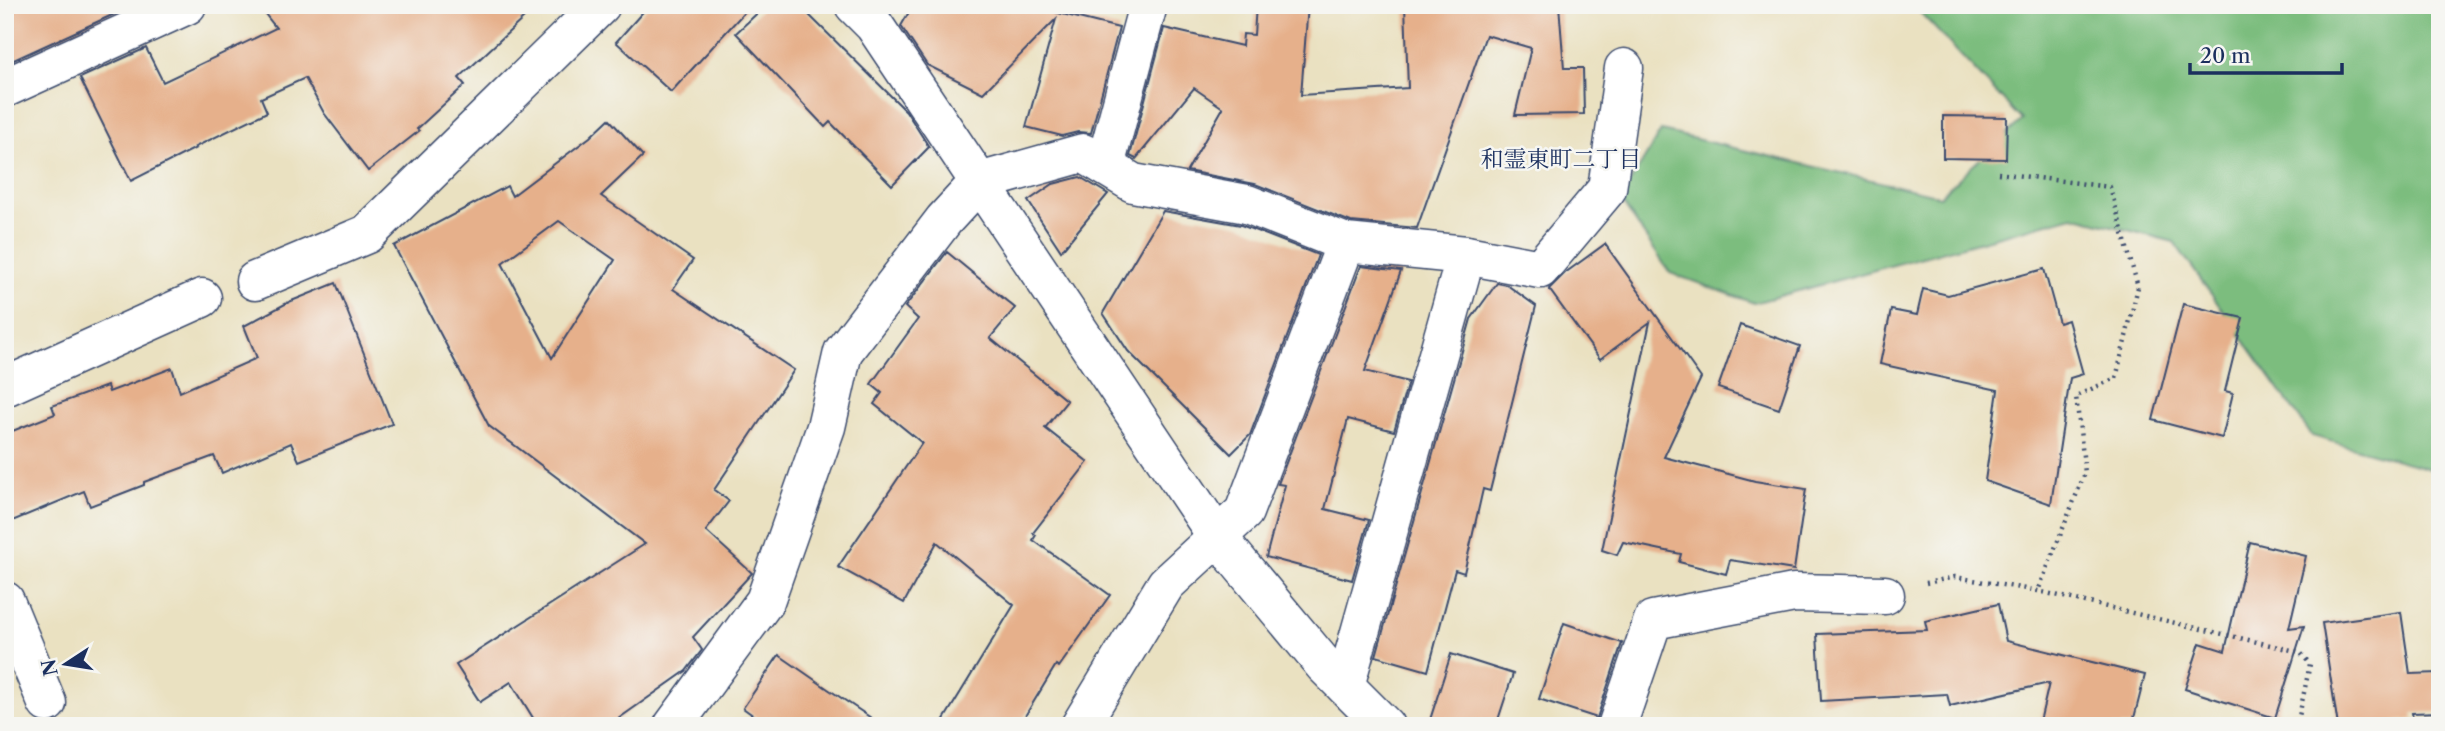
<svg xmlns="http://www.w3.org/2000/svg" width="2445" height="731" viewBox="0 0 2445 731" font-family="'Libre Caslon Text','Noto Serif JP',serif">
  <rect width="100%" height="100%" fill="#f6f6f2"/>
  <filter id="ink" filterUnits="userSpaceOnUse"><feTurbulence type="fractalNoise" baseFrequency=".0143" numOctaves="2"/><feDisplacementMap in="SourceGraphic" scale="14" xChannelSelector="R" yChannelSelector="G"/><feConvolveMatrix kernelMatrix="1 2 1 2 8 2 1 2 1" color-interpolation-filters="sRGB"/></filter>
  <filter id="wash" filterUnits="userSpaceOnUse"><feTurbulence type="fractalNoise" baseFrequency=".00686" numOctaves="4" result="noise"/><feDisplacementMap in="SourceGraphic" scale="28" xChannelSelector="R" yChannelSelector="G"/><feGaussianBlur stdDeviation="1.57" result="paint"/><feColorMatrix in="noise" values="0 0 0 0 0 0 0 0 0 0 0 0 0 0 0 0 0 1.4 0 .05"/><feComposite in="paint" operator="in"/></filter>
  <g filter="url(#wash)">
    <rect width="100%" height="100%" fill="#eae1c1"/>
    <path fill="#7bbd7e" stroke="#4b766e" stroke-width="2" d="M 1913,5 L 2440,5 L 2440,472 L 2312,436 L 2174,242 L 2073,216 L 1754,303 L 1670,273 L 1620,199 L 1661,131 L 1940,196 L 2022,120 Z"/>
    <g id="blocks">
      <g fill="#e6b08b" fill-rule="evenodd">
        <path d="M 5,5 L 134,5 L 5,64 Z"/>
        <path d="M 258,5 L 538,5 L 459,78 L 465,85 L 417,129 L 419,131 L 368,171 L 324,113 L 305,78 L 261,98 L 267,112 L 195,147 L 196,148 L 131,181 L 80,78 L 146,48 L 163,82 L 276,28 Z"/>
        <path d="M 649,5 L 751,5 L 671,92 L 616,42 Z"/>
        <path d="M 766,5 L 799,5 L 906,111 L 929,147 L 892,185 L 830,122 L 825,127 L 736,33 Z"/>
        <path d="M 913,5 L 1026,5 L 1119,28 L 1091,133 L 1078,132 L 1062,136 L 1026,127 L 1056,19 L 983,93 L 927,65 L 901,26 Z"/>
        <path d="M 1256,5 L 1308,5 L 1301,95 L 1408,88 L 1405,5 L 1559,5 L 1564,68 L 1583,68 L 1584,114 L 1515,115 L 1531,48 L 1486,35 L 1417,228 L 1351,222 L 1255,184 L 1187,171 L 1223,108 L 1194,88 L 1136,159 L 1130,156 L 1164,28 L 1242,46 L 1243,34 L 1254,35 Z"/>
        <path d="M 1943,116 L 2007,117 L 2006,159 L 1943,158 Z"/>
        <path d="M 609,119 L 643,156 L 601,196 L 693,260 L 673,289 L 794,370 L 714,490 L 729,501 L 706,531 L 752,573 L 693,637 L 702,650 L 686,671 L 608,726 L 538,726 L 511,682 L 480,702 L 456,665 L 645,544 L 489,426 L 394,246 L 507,186 L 512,196 L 590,137 ZM 559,221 L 615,260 L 552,358 L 502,263 Z"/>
        <path d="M 1080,177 L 1108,194 L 1061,251 L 1028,201 L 1053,184 Z"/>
        <path d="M 1163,211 L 1241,225 L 1318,255 L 1250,435 L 1231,454 L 1128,351 L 1103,313 Z"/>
        <path d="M 1605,244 L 1701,378 L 1664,457 L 1755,481 L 1806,489 L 1794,570 L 1730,560 L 1726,574 L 1679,562 L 1681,554 L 1623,542 L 1617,555 L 1602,550 L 1650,322 L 1600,359 L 1549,289 L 1565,273 Z"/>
        <path d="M 947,252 L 1015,308 L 990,338 L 1067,401 L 1045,428 L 1088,462 L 1033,533 L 1036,535 L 1033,540 L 1110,595 L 1059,667 L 1056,665 L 1019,726 L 940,726 L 1014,605 L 937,542 L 904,603 L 838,567 L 922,443 L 874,404 L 882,393 L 871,384 L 918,319 L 905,307 Z"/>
        <path d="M 1361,266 L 1401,271 L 1365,371 L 1408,382 L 1394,431 L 1348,419 L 1325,509 L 1369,520 L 1352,580 L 1266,557 L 1285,485 L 1278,484 Z"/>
        <path d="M 2044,269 L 2059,323 L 2068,320 L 2083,374 L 2070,378 L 2051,504 L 1985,481 L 1998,390 L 1880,364 L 1891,310 L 1917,315 L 1923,289 L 1948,295 Z"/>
        <path d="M 336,283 L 392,424 L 299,461 L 291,443 L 222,473 L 214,456 L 144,482 L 144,485 L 90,506 L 84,491 L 5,524 L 5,434 L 55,414 L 52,406 L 107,386 L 109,392 L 172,368 L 180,392 L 257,358 L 244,326 L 289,302 Z"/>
        <path d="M 1497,283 L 1507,285 L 1536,306 L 1490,491 L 1483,489 L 1464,573 L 1455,570 L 1428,671 L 1376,656 L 1471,319 Z"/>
        <path d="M 2183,304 L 2243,318 L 2225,391 L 2233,393 L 2222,438 L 2153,420 Z"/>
        <path d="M 1740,325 L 1800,346 L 1779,409 L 1718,388 Z"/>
        <path d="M 2250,542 L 2306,556 L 2289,628 L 2304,626 L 2275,718 L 2185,689 L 2200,643 L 2225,651 Z"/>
        <path d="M 1998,604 L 2006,641 L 2145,675 L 2132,726 L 2039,726 L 2049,683 L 1950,706 L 1947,694 L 1821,701 L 1817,634 L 1927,630 L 1925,621 Z"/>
        <path d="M 2401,612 L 2410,674 L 2440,673 L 2440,712 L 2412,713 L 2413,719 L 2367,726 L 2338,726 L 2322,623 Z"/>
        <path d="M 1564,623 L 1622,643 L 1597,718 L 1539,699 Z"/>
        <path d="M 1451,654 L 1513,674 L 1496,726 L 1428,726 Z"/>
        <path d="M 779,655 L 828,689 L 883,726 L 768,726 L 743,708 Z"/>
      </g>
    </g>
  </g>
  <g filter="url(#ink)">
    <use href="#blocks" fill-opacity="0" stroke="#3a4a6d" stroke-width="2"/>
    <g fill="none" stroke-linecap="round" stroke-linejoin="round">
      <g stroke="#3a4a6d" stroke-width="41">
        <g id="minor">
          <path d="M 854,5 L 874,25 L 1216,535 L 1324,665 L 1385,726"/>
          <path d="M 5,88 L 187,5"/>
          <path d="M 1105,166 L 1148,5"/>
          <path d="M 255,281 L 367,234 L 601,5"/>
          <path d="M 5,387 L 202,298"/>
          <path d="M 5,601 L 47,703"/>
          <path d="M 1345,686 L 1466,255"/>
          <path d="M 673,726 L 765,601 L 826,427 L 843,352 L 944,220 L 979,182 L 1083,153 L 1133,183 L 1247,204 L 1346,243 L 1466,255 L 1540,269 L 1607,189 L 1624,68"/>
          <path d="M 1080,726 L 1166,584 L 1244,512 L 1346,243"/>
          <path d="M 1617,726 L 1653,620 L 1794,593 L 1885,595"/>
        </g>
      </g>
      <g stroke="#3a4a6d" stroke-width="4.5" stroke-dasharray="2 5" stroke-linecap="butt">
        <path d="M 1998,173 L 2110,187 L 2138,287 L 2116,378 L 2076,396 L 2085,473 L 2038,591"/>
        <path d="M 1926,583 L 1955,577 L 2038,591 L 2300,652 L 2310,664 L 2297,726"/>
      </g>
      <use href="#minor" stroke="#fff" stroke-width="38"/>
    </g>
  </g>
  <g text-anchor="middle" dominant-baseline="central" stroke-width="5" stroke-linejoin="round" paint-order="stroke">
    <g font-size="23" fill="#1b2f5e" stroke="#f6f6f2">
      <text x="1561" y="159">和霊東町二丁目</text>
    </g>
  </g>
  <rect width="2445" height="731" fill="none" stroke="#f6f6f2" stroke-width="28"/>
  <g transform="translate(66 664) rotate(258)" stroke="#f6f6f2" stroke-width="5" paint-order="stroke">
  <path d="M0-5L12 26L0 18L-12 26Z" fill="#1b2f5e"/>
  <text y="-10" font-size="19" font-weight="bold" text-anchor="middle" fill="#1b2f5e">N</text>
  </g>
  <path d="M2190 63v10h152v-10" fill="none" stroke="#1b2f5e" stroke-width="3.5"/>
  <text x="2200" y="63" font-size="21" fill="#1b2f5e" stroke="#f6f6f2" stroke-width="5" paint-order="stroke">20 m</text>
</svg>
